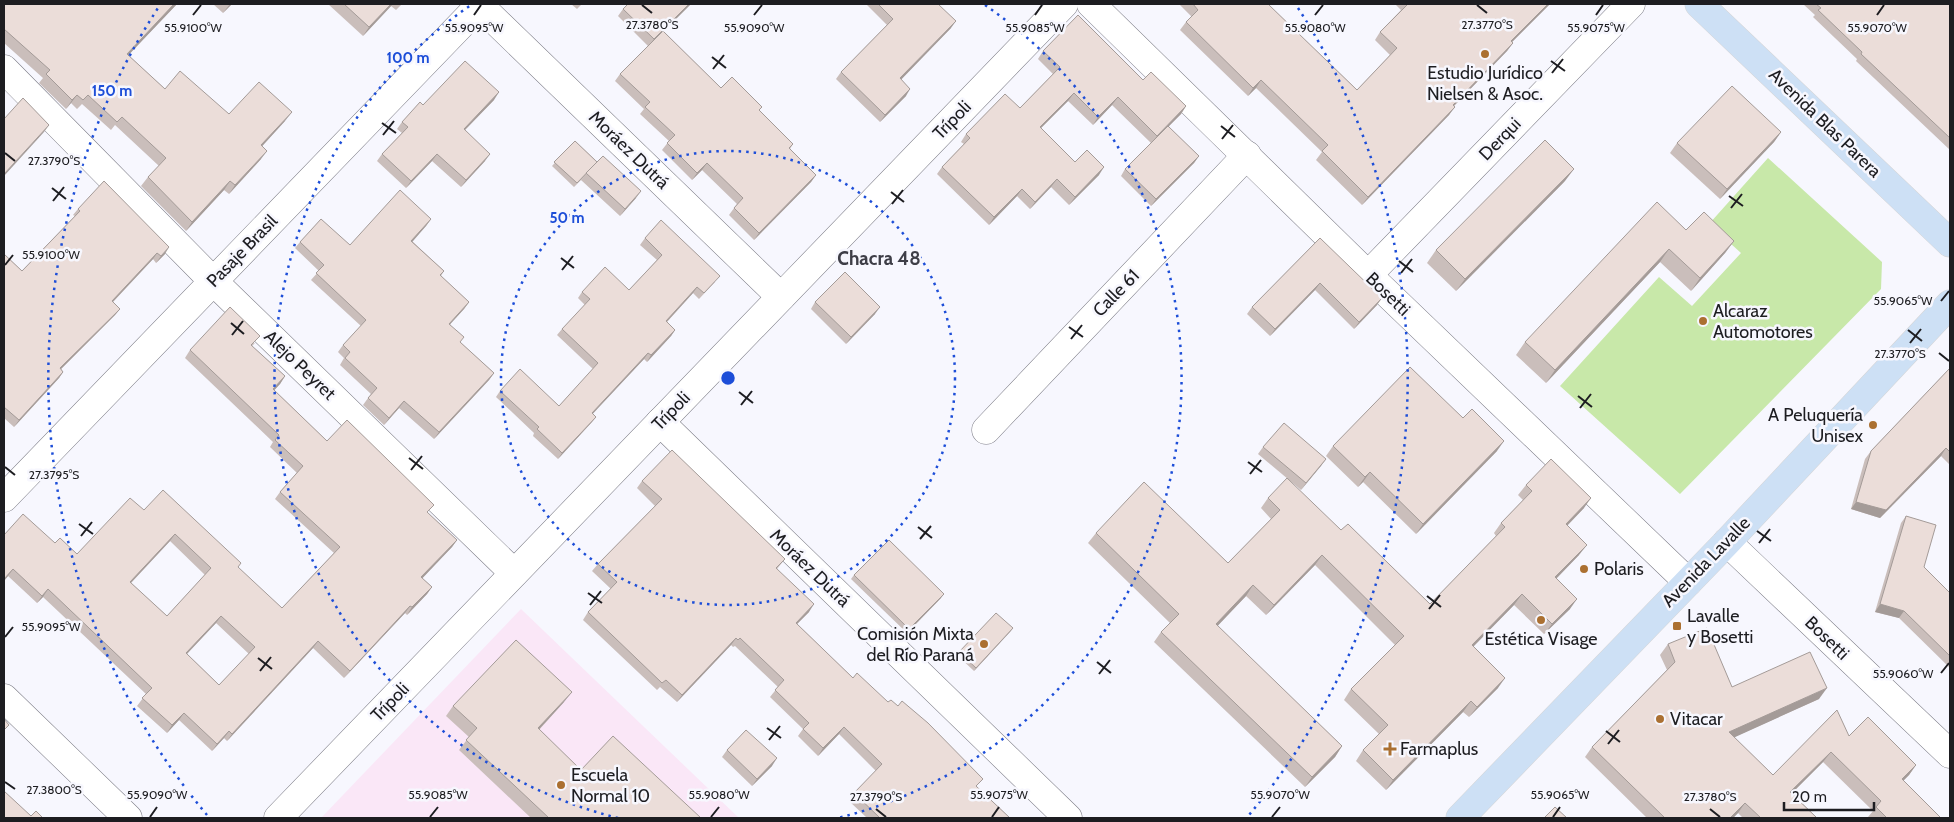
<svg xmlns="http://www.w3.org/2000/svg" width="1954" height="822" viewBox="0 0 1954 822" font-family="Cabin,sans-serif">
  <rect width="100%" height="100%" fill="#f7f7fe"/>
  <path fill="#fae7f7" d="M 521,609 L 739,818 L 321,818 Z"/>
  <path fill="#c8e8a9" d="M 1768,158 L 1882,262 L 1881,289 L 1680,494 L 1560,386 L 1659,277 L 1692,306 L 1741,253 L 1709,224 Z"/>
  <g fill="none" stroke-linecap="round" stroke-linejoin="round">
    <g stroke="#7a7a84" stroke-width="29">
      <g id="street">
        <path d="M 478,4 L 781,297"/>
        <path d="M 1091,4 L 1368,275 L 1688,582"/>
        <path d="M 4,69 L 213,281 L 514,573"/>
        <path d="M 1368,275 L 1631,4"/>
        <path d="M 660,422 L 1068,818"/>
        <path d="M 986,430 L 1247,155"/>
        <path d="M 4,498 L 481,4"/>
        <path d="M 1727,542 L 1950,754"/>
        <path d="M 278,818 L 1064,4"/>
      </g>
    </g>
    <g stroke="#7a7a84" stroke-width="29">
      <path id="secondary" d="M 4,698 L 128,818"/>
    </g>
    <g stroke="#d6d6d7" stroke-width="29">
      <g id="primary">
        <path d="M 1699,4 L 1950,243"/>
        <path d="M 1460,818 L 1727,542 L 1950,304"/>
      </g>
    </g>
    <use href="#street" stroke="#fff" stroke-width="28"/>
    <use href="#secondary" stroke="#fff" stroke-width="28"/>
    <use href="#primary" stroke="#cde0f5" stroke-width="28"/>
  </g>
  <g fill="#cabebb" fill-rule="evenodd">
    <path d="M 4,4 L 177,4 L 128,55 L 165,89 L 229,114 L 285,121 L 262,146 L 261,159 L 229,194 L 224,190 L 186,231 L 141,186 L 148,177 L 159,166 L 115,125 L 111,130 L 82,104 L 77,109 L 71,103 L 66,109 L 39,83 L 43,78 L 4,43 Z"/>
    <path d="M 213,4 L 232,4 L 223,13 Z"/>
    <path d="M 328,4 L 402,4 L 396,10 L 391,6 L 363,36 Z"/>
    <path d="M 571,4 L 582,4 L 577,9 Z"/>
    <path d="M 628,4 L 691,4 L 663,31 L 721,88 L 759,111 L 793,144 L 790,149 L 816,175 L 811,182 L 754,240 L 729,215 L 737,204 L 702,170 L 692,180 L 662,150 L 669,141 L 640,114 L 644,109 L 615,81 L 620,74 L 648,46 L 618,16 L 623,9 Z"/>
    <path d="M 866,4 L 938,4 L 951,28 L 901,79 L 906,96 L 880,122 L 836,79 L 841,72 L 887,25 Z"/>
    <path d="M 1179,4 L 1268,4 L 1357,90 L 1390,55 L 1375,40 L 1380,32 L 1401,10 L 1395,4 L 1550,4 L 1512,42 L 1513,43 L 1507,51 L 1454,106 L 1449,115 L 1362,205 L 1316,160 L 1322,152 L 1256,88 L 1248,96 L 1180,30 L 1186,22 L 1192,17 Z"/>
    <path d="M 1803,4 L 1950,4 L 1950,150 L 1856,61 L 1857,59 L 1813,17 L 1815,15 Z"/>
    <path d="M 1043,51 L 1143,80 L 1186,106 L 1181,114 L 1168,127 L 1199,156 L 1194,163 L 1151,206 L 1121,176 L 1125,169 L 1151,143 L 1112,105 L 1093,125 L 1068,101 L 1041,128 L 1075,162 L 1099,175 L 1069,205 L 1051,187 L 1030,209 L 1017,196 L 989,225 L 937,174 L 942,167 L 964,144 L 961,142 L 966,134 L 1020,108 L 1053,74 L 1038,59 Z"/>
    <path d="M 494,100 L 465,130 L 485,161 L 461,187 L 432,161 L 406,188 L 377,161 L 382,154 L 402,133 L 397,129 L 402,122 L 423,105 Z"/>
    <path d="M 1781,132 L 1774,142 L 1720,199 L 1670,153 L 1677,143 Z"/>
    <path d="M 575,141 L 636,198 L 620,216 L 581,180 L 585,176 L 574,187 L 552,166 Z"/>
    <path d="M 1565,181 L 1456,291 L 1427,263 L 1436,250 Z"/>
    <path d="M 78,209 L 165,254 L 156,263 L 153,259 L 113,302 L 120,309 L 115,315 L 61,369 L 63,372 L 59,378 L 14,427 L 4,418 L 4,254 L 22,271 L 75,216 L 73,215 Z"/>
    <path d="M 431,219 L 426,226 L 412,241 L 444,271 L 441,276 L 469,302 L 464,309 L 450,324 L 460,342 L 494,373 L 489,380 L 434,439 L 399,408 L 384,425 L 363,405 L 371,394 L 340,365 L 344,358 L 338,352 L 343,345 L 361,326 L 311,280 L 319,271 L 295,248 L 300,242 L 350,245 Z"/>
    <path d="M 1686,230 L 1734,241 L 1725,253 L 1691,291 L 1660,262 L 1546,383 L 1516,355 L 1525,342 Z"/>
    <path d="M 645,238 L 715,282 L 699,299 L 693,293 L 667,322 L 675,330 L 671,336 L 647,362 L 644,359 L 592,414 L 596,417 L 591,423 L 558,459 L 533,436 L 534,433 L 496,397 L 500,391 L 559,406 L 593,369 L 557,335 L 562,329 L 585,305 L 578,298 L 582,292 L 629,290 L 657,260 L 640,245 Z"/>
    <path d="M 1320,238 L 1377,305 L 1354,329 L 1315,290 L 1270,336 L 1247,314 L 1252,307 Z"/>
    <path d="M 815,302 L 875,314 L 846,344 L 811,309 Z"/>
    <path d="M 255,343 L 252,346 L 285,376 L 280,384 L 274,390 L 327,441 L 428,513 L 457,540 L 452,547 L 422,578 L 432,587 L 427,594 L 407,615 L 405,613 L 344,678 L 313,648 L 227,741 L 224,738 L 212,751 L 179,720 L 167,733 L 137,706 L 146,694 L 43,597 L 37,603 L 8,576 L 4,581 L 4,535 L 55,543 L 77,554 L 144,510 L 238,568 L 282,608 L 334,553 L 275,499 L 280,492 L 297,473 L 270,447 L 273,442 L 185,358 L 190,350 ZM 170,541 L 205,575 L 167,616 L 131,583 ZM 216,623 L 249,654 L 219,685 L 187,654 Z"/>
    <path d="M 1950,368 L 1950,465 L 1941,456 L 1880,518 L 1851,509 L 1865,459 L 1871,451 Z"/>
    <path d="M 1333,446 L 1497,451 L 1416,534 L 1363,482 L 1358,487 L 1326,456 Z"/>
    <path d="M 1263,447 L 1326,459 L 1301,490 L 1258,454 Z"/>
    <path d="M 642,481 L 785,559 L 777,569 L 809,612 L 797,624 L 853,678 L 977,787 L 1010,818 L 867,818 L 849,801 L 854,793 L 876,771 L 839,734 L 818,756 L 798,736 L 803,729 L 770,697 L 778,687 L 735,646 L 733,647 L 731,645 L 677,702 L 660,687 L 657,690 L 583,620 L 588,612 L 611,589 L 592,571 L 598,564 L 655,506 L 637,488 Z"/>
    <path d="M 1526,485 L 1584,508 L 1567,526 L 1579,555 L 1556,579 L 1570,609 L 1544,634 L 1514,605 L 1473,647 L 1498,688 L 1469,717 L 1463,712 L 1386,790 L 1356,761 L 1363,750 L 1379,734 L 1344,700 L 1351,689 L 1395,645 L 1315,565 L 1266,615 L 1246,596 L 1217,626 L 1342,746 L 1335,757 L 1305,787 L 1154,642 L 1161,632 L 1170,623 L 1088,543 L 1096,533 L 1228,563 L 1271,519 L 1261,508 L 1268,498 L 1341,530 L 1430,604 L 1496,536 L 1494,533 L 1501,523 L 1523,500 L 1518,495 Z"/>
    <path d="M 1906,516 L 1924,567 L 1950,593 L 1950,668 L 1899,618 L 1875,612 L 1901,523 Z"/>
    <path d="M 854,575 L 941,598 L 907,633 L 851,579 Z"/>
    <path d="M 1013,628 L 974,671 L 957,655 L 959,652 Z"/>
    <path d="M 1668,644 L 1732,687 L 1819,699 L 1734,737 L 1773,775 L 1849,736 L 1916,765 L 1909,775 L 1903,781 L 1941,818 L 1869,818 L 1868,817 L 1873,811 L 1823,762 L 1792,793 L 1817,818 L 1743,818 L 1738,813 L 1733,818 L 1647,818 L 1585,757 L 1592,747 L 1667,670 L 1660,655 Z"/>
    <path d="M 564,702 L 539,730 L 581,770 L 701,818 L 531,818 L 459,750 L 469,737 L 446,716 L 453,706 Z"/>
    <path d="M 727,750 L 772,766 L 752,786 L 722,757 Z"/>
  </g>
  <g fill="#a49b98">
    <path d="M 174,4 L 177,4 L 121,63 L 127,54 Z"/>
    <path d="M 230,4 L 232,4 L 223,13 Z"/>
    <path d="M 391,4 L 393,4 L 363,36 L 369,27 Z"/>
    <path d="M 689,4 L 691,4 L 649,46 L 654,39 Z"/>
    <path d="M 1548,4 L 1550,4 L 1505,49 L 1511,41 Z"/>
    <path d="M 956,21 L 951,28 L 895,86 L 900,78 Z"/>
    <path d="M 1513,43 L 1507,51 L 1447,113 L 1453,105 Z"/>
    <path d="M 1261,80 L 1256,88 L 1248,96 L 1253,88 Z"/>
    <path d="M 910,89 L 906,96 L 880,122 L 885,115 Z"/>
    <path d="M 499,92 L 494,100 L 459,136 L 464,129 Z"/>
    <path d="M 1074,93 L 1068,101 L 1034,135 L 1040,127 Z"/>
    <path d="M 77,95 L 71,103 L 66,109 L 72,100 Z"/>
    <path d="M 1118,97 L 1112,105 L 1093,125 L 1098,117 Z"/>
    <path d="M 1186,106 L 1181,114 L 1151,144 L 1157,136 Z"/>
    <path d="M 1455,107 L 1449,115 L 1362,205 L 1368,197 Z"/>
    <path d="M 292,112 L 285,121 L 255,154 L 261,145 Z"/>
    <path d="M 49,125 L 44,132 L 4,176 L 4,174 Z"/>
    <path d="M 1781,132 L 1774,142 L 1720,199 L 1727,189 Z"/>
    <path d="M 267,151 L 261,159 L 229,194 L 235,185 Z"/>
    <path d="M 437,154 L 432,161 L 406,188 L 411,181 Z"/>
    <path d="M 490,154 L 485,161 L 461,187 L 466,180 Z"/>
    <path d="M 1199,156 L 1194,163 L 1151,206 L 1156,199 Z"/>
    <path d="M 707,163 L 702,170 L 692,180 L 697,173 Z"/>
    <path d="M 1104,167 L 1099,175 L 1069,205 L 1075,197 Z"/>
    <path d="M 1574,169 L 1565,181 L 1456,291 L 1465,279 Z"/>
    <path d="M 816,175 L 811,182 L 754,240 L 759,233 Z"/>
    <path d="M 1057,179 L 1051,187 L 1030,209 L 1035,202 Z"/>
    <path d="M 230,181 L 224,190 L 186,231 L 192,222 Z"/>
    <path d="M 1022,189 L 1017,196 L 989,225 L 994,217 Z"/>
    <path d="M 641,191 L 636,198 L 620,216 L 625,209 Z"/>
    <path d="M 431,219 L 426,226 L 407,248 L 411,241 Z"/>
    <path d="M 1734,241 L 1725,253 L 1691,291 L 1700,278 Z"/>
    <path d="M 169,247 L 165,254 L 156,263 L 161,256 Z"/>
    <path d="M 1669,249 L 1660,262 L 1546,383 L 1555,370 Z"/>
    <path d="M 157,253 L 153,259 L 107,308 L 112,301 Z"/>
    <path d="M 1320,283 L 1315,290 L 1270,336 L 1275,329 Z"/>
    <path d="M 697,287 L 693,293 L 661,328 L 666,321 Z"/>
    <path d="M 1382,298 L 1377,305 L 1354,329 L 1359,322 Z"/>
    <path d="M 469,302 L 464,309 L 444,331 L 449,324 Z"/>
    <path d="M 880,307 L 875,314 L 846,344 L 851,337 Z"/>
    <path d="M 120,309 L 115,315 L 55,375 L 60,368 Z"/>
    <path d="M 675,330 L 671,336 L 647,362 L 651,355 Z"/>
    <path d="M 648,353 L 644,359 L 587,420 L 592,413 Z"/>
    <path d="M 63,372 L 59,378 L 14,427 L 19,420 Z"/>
    <path d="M 494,373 L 489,380 L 434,439 L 439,432 Z"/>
    <path d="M 285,376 L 280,384 L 268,397 L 273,389 Z"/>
    <path d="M 404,401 L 399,408 L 384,425 L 389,418 Z"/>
    <path d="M 596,417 L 591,423 L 558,459 L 562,453 Z"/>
    <path d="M 1504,441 L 1497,451 L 1416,534 L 1423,524 Z"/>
    <path d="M 1946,448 L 1941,456 L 1880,518 L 1851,509 L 1856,502 Z"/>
    <path d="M 1326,459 L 1321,466 L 1301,490 L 1306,483 Z"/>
    <path d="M 1370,472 L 1363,482 L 1358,487 L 1365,477 Z"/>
    <path d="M 1591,498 L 1584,508 L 1558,535 L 1566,524 Z"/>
    <path d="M 175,534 L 170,541 L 125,589 L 130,582 Z"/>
    <path d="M 457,540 L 452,547 L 416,585 L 421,577 Z"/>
    <path d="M 1587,545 L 1579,555 L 1548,587 L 1555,577 Z"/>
    <path d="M 1322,555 L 1315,565 L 1266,615 L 1274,605 Z"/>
    <path d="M 13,569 L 8,576 L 4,581 L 4,579 Z"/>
    <path d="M 1253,585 L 1246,596 L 1209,635 L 1216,624 Z"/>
    <path d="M 432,587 L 427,594 L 407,615 L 412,607 Z"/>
    <path d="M 48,589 L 43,597 L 37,603 L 42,596 Z"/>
    <path d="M 944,594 L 941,598 L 907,633 L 909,629 Z"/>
    <path d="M 1522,594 L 1514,605 L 1465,655 L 1472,645 Z"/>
    <path d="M 1577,599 L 1570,609 L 1544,634 L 1552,624 Z"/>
    <path d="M 814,604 L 809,612 L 791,630 L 796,623 Z"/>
    <path d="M 1880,604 L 1904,611 L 1899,618 L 1875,612 Z"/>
    <path d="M 410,606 L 405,613 L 344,678 L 350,671 Z"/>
    <path d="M 221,616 L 216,623 L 181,660 L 186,653 Z"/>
    <path d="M 1013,628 L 1010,632 L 974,671 L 976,668 Z"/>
    <path d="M 736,638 L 731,645 L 677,702 L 682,695 Z"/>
    <path d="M 318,641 L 313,648 L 227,741 L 232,734 Z"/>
    <path d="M 1505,678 L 1498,688 L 1469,717 L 1477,707 Z"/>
    <path d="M 1827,688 L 1819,699 L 1722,743 L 1729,732 Z"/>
    <path d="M 572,692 L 564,702 L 531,738 L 538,728 Z"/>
    <path d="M 1471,701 L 1463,712 L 1386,790 L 1393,780 Z"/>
    <path d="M 184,713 L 179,720 L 167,733 L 172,725 Z"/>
    <path d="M 844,727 L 839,734 L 818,756 L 823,748 Z"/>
    <path d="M 229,731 L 224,738 L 212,751 L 217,744 Z"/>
    <path d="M 1342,746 L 1335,757 L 1305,787 L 1312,777 Z"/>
    <path d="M 1831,752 L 1823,762 L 1783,802 L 1790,792 Z"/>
    <path d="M 777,758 L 772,766 L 752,786 L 757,779 Z"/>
    <path d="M 1916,765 L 1909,775 L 1894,790 L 1902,779 Z"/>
    <path d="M 1745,803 L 1738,813 L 1733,818 L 1730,818 Z"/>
  </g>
  <g fill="#ebddd9" stroke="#a49b98" fill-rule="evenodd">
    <path d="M 4,4 L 174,4 L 127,54 L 165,89 L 180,71 L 229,114 L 259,82 L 292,112 L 261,145 L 267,151 L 235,185 L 230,181 L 192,222 L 148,177 L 166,158 L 122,117 L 117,122 L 88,95 L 83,100 L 77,95 L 72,100 L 46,74 L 50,70 L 4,29 Z"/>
    <path d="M 344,4 L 391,4 L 369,27 Z"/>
    <path d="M 628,4 L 689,4 L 654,39 L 623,9 Z"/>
    <path d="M 878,4 L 938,4 L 956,21 L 900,78 L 910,89 L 885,115 L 841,72 L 893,19 Z"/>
    <path d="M 1193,4 L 1268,4 L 1357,90 L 1397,48 L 1380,32 L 1408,4 L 1548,4 L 1511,41 L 1513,43 L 1453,105 L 1455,107 L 1368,197 L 1322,151 L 1328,145 L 1261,80 L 1253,88 L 1186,22 L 1198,10 Z"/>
    <path d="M 1816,4 L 1950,4 L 1950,138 L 1861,54 L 1862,52 L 1818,10 L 1821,8 Z"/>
    <path d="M 1078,15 L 1143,80 L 1151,72 L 1186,106 L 1157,136 L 1118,97 L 1098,117 L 1074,93 L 1040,127 L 1075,162 L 1087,150 L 1104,167 L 1075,197 L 1057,179 L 1035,202 L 1022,189 L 994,217 L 942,167 L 970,138 L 966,134 L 1005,94 L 1020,108 L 1060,67 L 1043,51 Z"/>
    <path d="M 663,31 L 721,88 L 732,77 L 762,107 L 759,110 L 793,144 L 789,148 L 816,175 L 759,233 L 734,208 L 743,198 L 707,163 L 697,173 L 667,143 L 675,135 L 645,107 L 650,102 L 620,74 Z"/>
    <path d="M 465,61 L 499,92 L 464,129 L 490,154 L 466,180 L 437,154 L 411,181 L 382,154 L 408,127 L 402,122 L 420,102 L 423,105 Z"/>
    <path d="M 1732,86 L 1781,132 L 1727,189 L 1677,143 Z"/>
    <path d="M 23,98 L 49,125 L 4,174 L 4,119 Z"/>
    <path d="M 1168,126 L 1199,156 L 1156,199 L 1125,169 Z"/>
    <path d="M 1545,140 L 1574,169 L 1465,279 L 1436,250 Z"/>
    <path d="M 575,141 L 597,162 L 577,183 L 554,162 Z"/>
    <path d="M 603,156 L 641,191 L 625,209 L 586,173 Z"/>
    <path d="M 104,181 L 169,247 L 161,256 L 157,253 L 112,301 L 120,309 L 60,368 L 63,372 L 19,420 L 4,407 L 4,254 L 22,271 L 80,211 L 78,209 Z"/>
    <path d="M 400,190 L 431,219 L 411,241 L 444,271 L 440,275 L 469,302 L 449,324 L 464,337 L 460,342 L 494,373 L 439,432 L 404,401 L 389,418 L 368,398 L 377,388 L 345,358 L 350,352 L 343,345 L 366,320 L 316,273 L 324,265 L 300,242 L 321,219 L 350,245 Z"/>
    <path d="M 1657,202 L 1686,230 L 1704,212 L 1734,241 L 1700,278 L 1669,249 L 1555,370 L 1525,342 Z"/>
    <path d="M 661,220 L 720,276 L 704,293 L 697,287 L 666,321 L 675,330 L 651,355 L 648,353 L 592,413 L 596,417 L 562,453 L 537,429 L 539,427 L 500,391 L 520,369 L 559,406 L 598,363 L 562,329 L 590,299 L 582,292 L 605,267 L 629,290 L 662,255 L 645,238 Z"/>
    <path d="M 1320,238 L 1382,298 L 1359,322 L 1320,283 L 1275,329 L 1252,307 Z"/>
    <path d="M 845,272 L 880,307 L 851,337 L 815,302 Z"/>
    <path d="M 230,307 L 260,336 L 251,345 L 285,376 L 273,389 L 327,441 L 347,420 L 434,505 L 427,512 L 457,540 L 421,577 L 432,587 L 412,607 L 410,606 L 350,671 L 318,641 L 232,734 L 229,731 L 217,744 L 184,713 L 172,725 L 142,698 L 152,688 L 48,589 L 42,596 L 13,569 L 4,579 L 4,535 L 23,514 L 55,543 L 60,538 L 77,554 L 130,498 L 144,510 L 163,490 L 241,563 L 238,567 L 282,608 L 340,547 L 280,492 L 303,466 L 275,440 L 279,435 L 190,350 ZM 175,534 L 211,568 L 167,616 L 130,582 ZM 221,616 L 255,647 L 219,685 L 186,653 Z"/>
    <path d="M 1410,367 L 1463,418 L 1472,409 L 1504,441 L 1423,524 L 1370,472 L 1365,477 L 1333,446 Z"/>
    <path d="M 1950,368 L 1950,452 L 1946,448 L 1886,510 L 1856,502 L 1871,451 Z"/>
    <path d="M 1284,423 L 1326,459 L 1306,483 L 1263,447 Z"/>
    <path d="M 672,450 L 785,559 L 776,568 L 814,604 L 796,623 L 853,678 L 857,673 L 888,702 L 891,700 L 898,706 L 902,701 L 928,723 L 983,779 L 976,786 L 1010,818 L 880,818 L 854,793 L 882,764 L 844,727 L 823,748 L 803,729 L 809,723 L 775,690 L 784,680 L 740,638 L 738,640 L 736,638 L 682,695 L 666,680 L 662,683 L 588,612 L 617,582 L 598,564 L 662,499 L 642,481 Z"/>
    <path d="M 1551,459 L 1591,498 L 1566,524 L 1587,545 L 1555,577 L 1577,599 L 1552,624 L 1522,594 L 1472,645 L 1505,678 L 1477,707 L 1471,701 L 1393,780 L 1363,750 L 1388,725 L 1351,689 L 1404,636 L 1322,555 L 1274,605 L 1253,585 L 1216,624 L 1342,746 L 1312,777 L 1161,632 L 1179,614 L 1096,533 L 1144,482 L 1228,563 L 1280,510 L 1268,498 L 1287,478 L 1341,530 L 1348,524 L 1430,604 L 1505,527 L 1501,523 L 1532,491 L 1526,485 Z"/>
    <path d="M 1906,516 L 1936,525 L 1924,567 L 1950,593 L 1950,656 L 1904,611 L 1880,604 Z"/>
    <path d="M 889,540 L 944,594 L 909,629 L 854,575 Z"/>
    <path d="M 996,613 L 1013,628 L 976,668 L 959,652 Z"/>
    <path d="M 1707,628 L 1732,687 L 1810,652 L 1827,688 L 1729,732 L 1773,775 L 1837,710 L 1849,736 L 1868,717 L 1916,765 L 1902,779 L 1941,818 L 1887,818 L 1876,807 L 1881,801 L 1831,752 L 1790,792 L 1817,818 L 1761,818 L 1745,803 L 1730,818 L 1665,818 L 1592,747 L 1675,662 L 1668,644 Z"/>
    <path d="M 516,640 L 572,692 L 538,728 L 581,770 L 613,736 L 701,818 L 549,818 L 466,740 L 477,728 L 453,706 Z"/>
    <path d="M 4,719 L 9,725 L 4,730 Z"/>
    <path d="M 746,730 L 777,758 L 757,779 L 727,750 Z"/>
    <path d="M 4,791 L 31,816 L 36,811 L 43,818 L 4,818 Z"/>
    <path d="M 1555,807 L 1567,818 L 1544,818 Z"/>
  </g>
  <path fill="none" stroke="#1d1d21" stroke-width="2" d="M 642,5 L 652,13M 1477,5 L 1487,13M 193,15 L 201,5M 474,15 L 481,5M 754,15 L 762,5M 1035,15 L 1042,5M 1315,15 L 1323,5M 1596,15 L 1603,5M 1877,15 L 1884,5M 712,57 L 726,68M 1551,61 L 1565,71M 713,69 L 724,55M 1552,73 L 1563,59M 382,123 L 396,133M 1221,126 L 1235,137M 383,135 L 394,121M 1222,139 L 1233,125M 5,153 L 15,161M 52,188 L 66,199M 891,192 L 904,202M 1729,196 L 1743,206M 53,201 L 64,187M 892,204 L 903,190M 1731,208 L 1742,194M 561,258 L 574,268M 1399,261 L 1413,272M 5,265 L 13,255M 562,270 L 573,256M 1401,273 L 1412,259M 1941,301 L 1949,291M 231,323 L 244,334M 1069,327 L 1083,337M 1908,330 L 1922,341M 232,335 L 243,321M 1071,339 L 1082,325M 1910,343 L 1921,329M 1939,353 L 1949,361M 739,392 L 753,403M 1578,396 L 1592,407M 741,405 L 752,391M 1580,408 L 1591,394M 409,458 L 423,469M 1248,462 L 1262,472M 5,467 L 15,475M 411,470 L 422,456M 1250,474 L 1261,460M 79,524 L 93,534M 918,527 L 932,538M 1757,531 L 1771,541M 81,536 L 92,522M 920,539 L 931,526M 1759,543 L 1770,529M 588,593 L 602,603M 1427,596 L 1441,607M 590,605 L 601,591M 1429,609 L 1440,595M 5,637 L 13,627M 258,658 L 272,669M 1097,662 L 1111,673M 260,671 L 271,657M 1941,673 L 1949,663M 1099,674 L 1110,660M 767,728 L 781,738M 1606,731 L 1620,742M 769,740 L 780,726M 1608,744 L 1619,730M 5,782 L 15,789M 876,809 L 886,817M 1710,809 L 1720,817M 150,817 L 157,807M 430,817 L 438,807M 711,817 L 719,807M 992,817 L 999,807M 1272,817 L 1280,807M 1553,817 L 1560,807"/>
  <g fill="none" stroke="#1d4ed8" stroke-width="2.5" stroke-dasharray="2.5 5">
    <circle cx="728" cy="378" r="227"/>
    <path d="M618 818A453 453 0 0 1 471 5M985 5A453 453 0 0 1 838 818"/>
    <path d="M207 815A680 680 0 0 1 158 8M1298 8A680 680 0 0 1 1249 815"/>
  </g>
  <g fill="#ab7031" stroke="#f7f7fe" stroke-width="2">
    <circle cx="1485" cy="54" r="5"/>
    <circle cx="1703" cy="321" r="5"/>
    <circle cx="1873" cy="425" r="5"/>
    <circle cx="1584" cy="569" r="5"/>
    <circle cx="1541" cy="620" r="5"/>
    <rect x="1672" y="621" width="10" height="10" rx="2.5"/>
    <circle cx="984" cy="644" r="5"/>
    <circle cx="1660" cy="719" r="5"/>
    <path d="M1387.5 741.5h5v5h5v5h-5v5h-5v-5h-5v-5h5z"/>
    <circle cx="561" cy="785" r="5"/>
  </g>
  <g text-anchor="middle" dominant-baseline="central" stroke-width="5" stroke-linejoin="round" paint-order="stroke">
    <g font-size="18" fill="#1d1d21" stroke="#f7f7fe" text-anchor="start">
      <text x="1485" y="73" text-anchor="middle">Estudio Jurídico<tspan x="1485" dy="21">Nielsen &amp; Asoc.</tspan></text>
      <text x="1713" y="311">Alcaraz<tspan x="1713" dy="21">Automotores</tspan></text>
      <text x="1863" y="415" text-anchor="end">A Peluquería<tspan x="1863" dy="21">Unisex</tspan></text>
      <text x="1594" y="569">Polaris</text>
      <text x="1687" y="616">Lavalle<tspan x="1687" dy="21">y Bosetti</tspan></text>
      <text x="974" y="634" text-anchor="end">Comisión Mixta<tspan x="974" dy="21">del Río Paraná</tspan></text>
      <text x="1541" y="639" text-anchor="middle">Estética Visage</text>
      <text x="1670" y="719">Vitacar</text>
      <text x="1400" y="749">Farmaplus</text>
      <text x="571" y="775">Escuela<tspan x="571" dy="21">Normal 10</tspan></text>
    </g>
    <g font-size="18" fill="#1d1d21" stroke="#f7f7fe">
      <text transform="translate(952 120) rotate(-46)">Trípoli</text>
      <text transform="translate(1825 123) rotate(44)">Avenida Blas Parera</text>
      <text transform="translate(1500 139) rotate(-46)">Derqui</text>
      <text transform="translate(629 150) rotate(44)">Moráez Dutrá</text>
      <text transform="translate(242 251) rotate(-46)">Pasaje Brasil</text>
      <text transform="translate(1116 293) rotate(-46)">Calle 61</text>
      <text transform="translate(1388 294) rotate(44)">Bosetti</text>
      <text transform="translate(300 365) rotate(44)">Alejo Peyret</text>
      <text transform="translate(671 411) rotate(-46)">Trípoli</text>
      <text transform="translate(1706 562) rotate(-46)">Avenida Lavalle</text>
      <text transform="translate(810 568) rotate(44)">Moráez Dutrá</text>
      <text transform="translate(1827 638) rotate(44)">Bosetti</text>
      <text transform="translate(390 702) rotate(-46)">Trípoli</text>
    </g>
    <g font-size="19" font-weight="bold" fill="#3e3e47" stroke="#f7f7fe">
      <text x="879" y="258">Chacra 48</text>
    </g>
  </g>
  <g font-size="12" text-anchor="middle" fill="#1d1d21" stroke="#f7f7fe" stroke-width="5" stroke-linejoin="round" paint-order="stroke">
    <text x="652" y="29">27.3780°S</text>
    <text x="1487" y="29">27.3770°S</text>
    <text x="193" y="32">55.9100°W</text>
    <text x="474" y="32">55.9095°W</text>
    <text x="754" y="32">55.9090°W</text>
    <text x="1035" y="32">55.9085°W</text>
    <text x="1315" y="32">55.9080°W</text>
    <text x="1596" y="32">55.9075°W</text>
    <text x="1877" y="32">55.9070°W</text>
    <text x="54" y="165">27.3790°S</text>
    <text x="51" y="259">55.9100°W</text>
    <text x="1903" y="305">55.9065°W</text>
    <text x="1900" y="358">27.3770°S</text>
    <text x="54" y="479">27.3795°S</text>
    <text x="51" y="631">55.9095°W</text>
    <text x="1903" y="678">55.9060°W</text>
    <text x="54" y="794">27.3800°S</text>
    <text x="157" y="799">55.9090°W</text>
    <text x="438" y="799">55.9085°W</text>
    <text x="719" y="799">55.9080°W</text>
    <text x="999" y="799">55.9075°W</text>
    <text x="1280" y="799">55.9070°W</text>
    <text x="1560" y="799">55.9065°W</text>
    <text x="876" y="801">27.3790°S</text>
    <text x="1710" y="801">27.3780°S</text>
  </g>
  <circle cx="728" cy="378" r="8" fill="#1d4ed8" stroke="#f7f7fe" stroke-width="2.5"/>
  <g font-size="15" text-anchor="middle" font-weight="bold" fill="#1d4ed8" stroke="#f7f7fe" stroke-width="5" stroke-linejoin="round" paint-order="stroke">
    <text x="408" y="63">100 m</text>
    <text x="112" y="96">150 m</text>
    <text x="567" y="223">50 m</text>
  </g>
  <rect width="1954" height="822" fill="none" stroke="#1d1d21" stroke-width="10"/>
  <path d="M1784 802v8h90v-8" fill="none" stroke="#1d1d21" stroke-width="2.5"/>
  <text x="1792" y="802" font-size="15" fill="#1d1d21" stroke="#f7f7fe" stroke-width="4" paint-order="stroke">20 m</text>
</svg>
